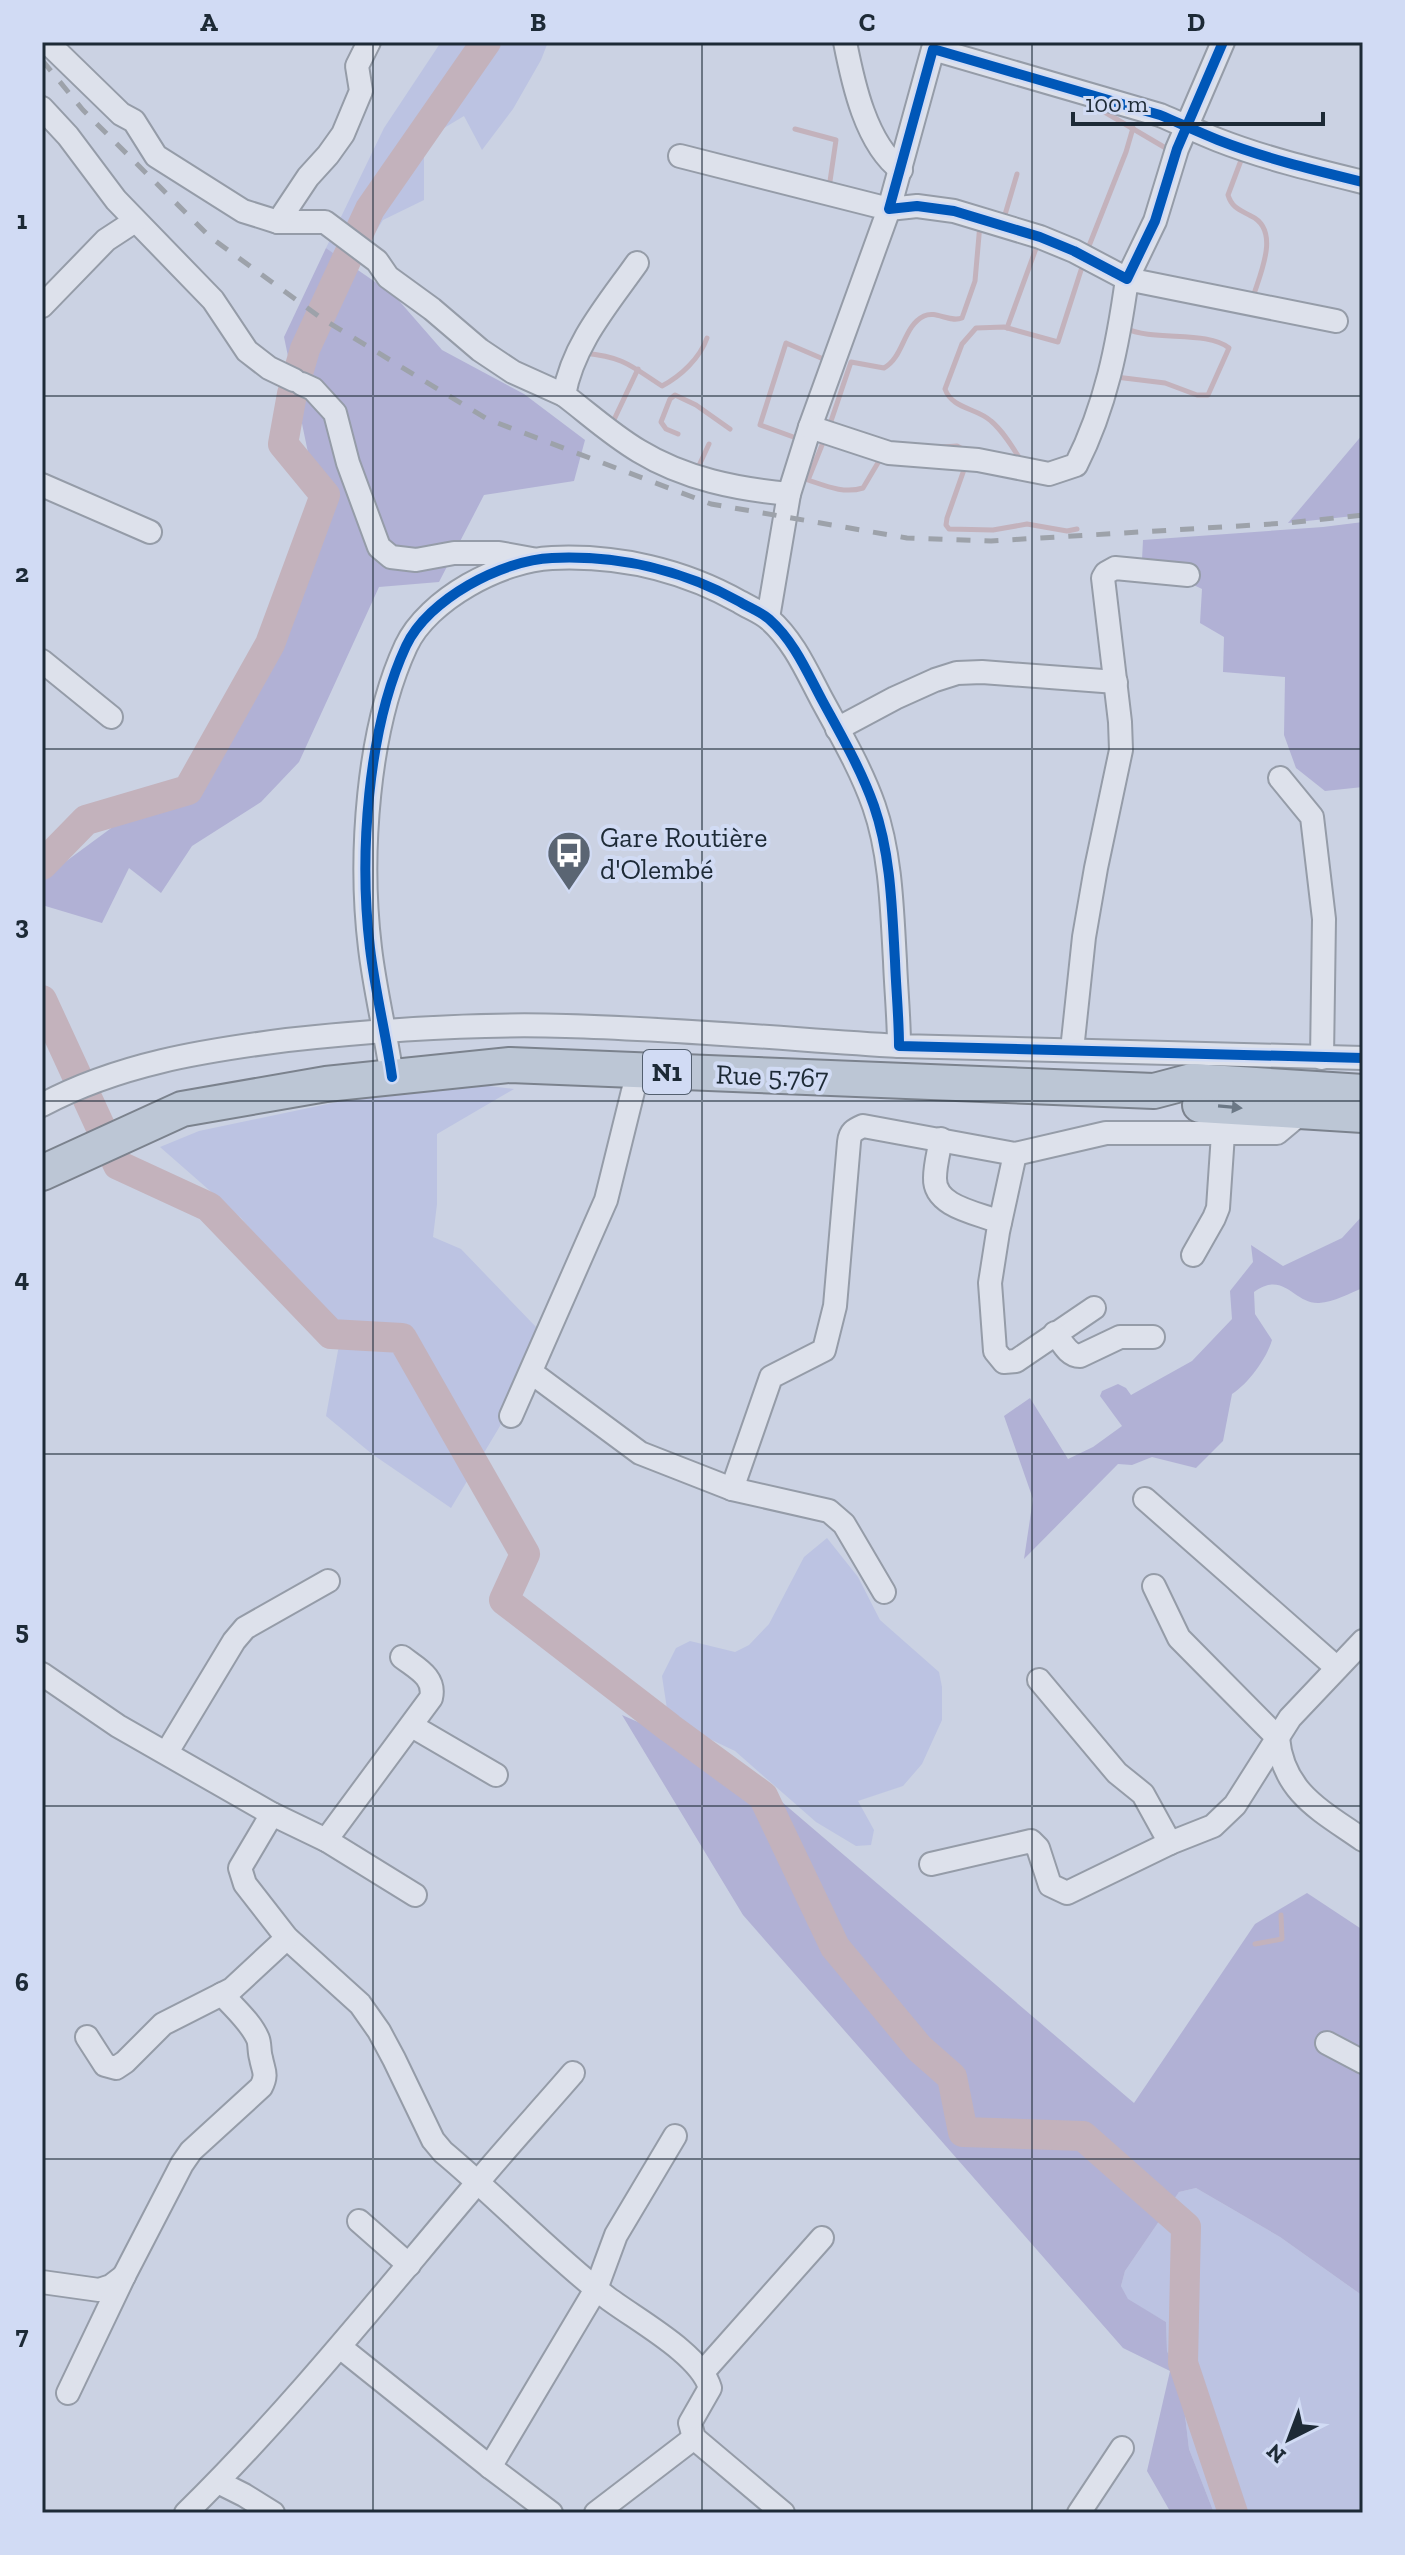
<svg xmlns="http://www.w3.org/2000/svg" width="1405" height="2555" viewBox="0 0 1405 2555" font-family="'Zilla Slab',serif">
  <rect width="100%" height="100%" fill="#cbd2e3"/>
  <g fill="#bcc3e2">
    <path d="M 441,42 L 548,42 L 541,60 L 513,109 L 482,150 L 464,116 L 424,140 L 424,200 L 383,220 L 353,267 L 326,248 L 384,128 Z"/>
    <path d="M 480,1085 L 514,1089 L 437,1134 L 437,1204 L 433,1237 L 461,1249 L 536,1327 L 500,1426 L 451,1508 L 372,1454 L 326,1416 L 341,1334 L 241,1218 L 160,1147 L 199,1131 L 361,1097 Z"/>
    <path d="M 827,1538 L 858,1577 L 880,1620 L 939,1672 L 942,1687 L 942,1720 L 922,1764 L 903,1786 L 858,1801 L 874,1830 L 871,1845 L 856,1846 L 816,1822 L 735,1751 L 676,1723 L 667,1709 L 662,1676 L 676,1648 L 690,1641 L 735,1652 L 749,1645 L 769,1624 L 804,1557 Z"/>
    <path d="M 1196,2188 L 1280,2237 L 1363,2296 L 1363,2513 L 1214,2513 L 1189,2449 L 1181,2382 L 1167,2351 L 1166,2322 L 1128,2300 L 1121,2286 L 1125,2271 L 1179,2192 Z"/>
  </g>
  <g fill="#b1b1d5">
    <path d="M 326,248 L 394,295 L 442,350 L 524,394 L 585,440 L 574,481 L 484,495 L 439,582 L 379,587 L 299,762 L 261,802 L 192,846 L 161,893 L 129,868 L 102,923 L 42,905 L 42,879 L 220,748 L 316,491 L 284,337 Z"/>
    <path d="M 1363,434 L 1363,515 L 1288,523 Z"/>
    <path d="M 1363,522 L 1363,787 L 1325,791 L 1296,768 L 1284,735 L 1285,677 L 1223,672 L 1224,637 L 1200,623 L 1202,589 L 1142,560 L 1143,540 L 1323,527 Z"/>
    <path d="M 1363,1215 L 1363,1288 C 1350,1293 1334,1302 1319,1303 C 1293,1304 1285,1270 1254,1292 L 1255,1314 L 1272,1340 C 1267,1358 1248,1384 1232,1394 L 1223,1441 L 1196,1468 L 1152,1457 L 1132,1465 L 1118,1464 L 1024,1559 L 1033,1499 L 1004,1416 L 1030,1398 L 1068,1459 L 1093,1447 L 1122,1426 L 1100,1396 L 1102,1391 L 1118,1384 L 1126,1388 L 1131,1395 L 1192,1361 L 1232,1319 L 1230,1291 L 1253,1262 L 1251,1245 L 1283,1266 L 1342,1238 Z"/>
    <path d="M 622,1715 L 742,1768 L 1134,2103 L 1255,1924 L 1307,1893 L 1363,1930 L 1363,2296 L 1280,2237 L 1196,2188 L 1179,2192 L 1125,2271 L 1121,2286 L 1128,2299 L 1166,2322 L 1167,2351 L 1181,2382 L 1189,2449 L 1214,2513 L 1171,2513 L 1147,2471 L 1170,2371 L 1123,2348 L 743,1915 Z"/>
  </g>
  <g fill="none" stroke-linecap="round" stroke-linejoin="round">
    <g stroke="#c3b2bc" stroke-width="5">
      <path d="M 1096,107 L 1169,150"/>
      <path d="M 795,129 L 836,140 L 829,188"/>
      <path d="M 1243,155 L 1228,195 C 1232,208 1240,210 1251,216 C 1281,230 1260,274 1253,297"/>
      <path d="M 1004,218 L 1017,174"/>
      <path d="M 1087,251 L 1126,152 L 1133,128"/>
      <path d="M 1007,328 L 1038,243"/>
      <path d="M 584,353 C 623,357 630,365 662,386 C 681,376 700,358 707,338"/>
      <path d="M 1116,377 L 1165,383 L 1197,395 L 1208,395 L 1229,348 C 1207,330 1153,342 1125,328"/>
      <path d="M 611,426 L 638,369"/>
      <path d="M 829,427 L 851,362 L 884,368 C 904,357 903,326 924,316 C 936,310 949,323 962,318 L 975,281 L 980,224"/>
      <path d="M 678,434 L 666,429 L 661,422 L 670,399 L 675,395 L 696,405 L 730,429"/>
      <path d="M 799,439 L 760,425 L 786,343 L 828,361"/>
      <path d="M 824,440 L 808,480 C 826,486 844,494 863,488 L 882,456"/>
      <path d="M 943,447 L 957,446 L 964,450"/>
      <path d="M 1022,462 C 1013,448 1004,432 991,421 C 977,408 952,409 945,389 L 962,344 L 976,328 L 1004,327 L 1058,342 L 1083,264"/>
      <path d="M 966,464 L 947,518 L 946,525 L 949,529 L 993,530 L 1027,524 L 1067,531 L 1077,529"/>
      <path d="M 696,472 L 709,444"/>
      <path d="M 1255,1944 L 1282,1939 L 1281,1915"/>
    </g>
    <g stroke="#c3b2bc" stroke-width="30">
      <path d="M 42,865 L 86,820 L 188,790 L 270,644 L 325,495 L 283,444 L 292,394 L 305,349 L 370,209 L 486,42"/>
      <path d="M 42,1000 L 118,1165 L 209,1207 L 331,1334 L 402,1338 L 525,1554 L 504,1600 L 670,1728 L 763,1796 L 835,1947 L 919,2048 L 952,2077 L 963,2132 L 1083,2136 L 1186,2227 L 1183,2363 L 1233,2513"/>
    </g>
    <g stroke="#959ca8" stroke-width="26">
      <g id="minor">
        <path d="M 47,42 L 121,114 L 134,121 L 156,156 L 243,211 L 278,222 L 325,222 L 377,261 L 388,277 L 432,309 L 480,350 L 513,372 L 564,395"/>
        <path d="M 845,42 C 853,83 866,144 901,170"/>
        <path d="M 1223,42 L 1177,149 L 1155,221 L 1127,279 L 1074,251 L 1040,237 L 954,211 L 917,206 L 889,209 L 933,49 L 1160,115 C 1179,123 1198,132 1218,140 C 1264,158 1314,170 1363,182"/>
        <path d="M 42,108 L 68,136 L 116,200 L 213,300 L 247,351 L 269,368 L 294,380"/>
        <path d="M 680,156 L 889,209 L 810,427 L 789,494 L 768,618"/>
        <path d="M 278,222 L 308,177 L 328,155 L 343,134 L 361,91 L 357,66 L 369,42"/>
        <path d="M 637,263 C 608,304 573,344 564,395 C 589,414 612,435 639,451 C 685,479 737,489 789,494"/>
        <path d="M 42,306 L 106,240 L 135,221"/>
        <path d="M 302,384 L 313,389 L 335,413 L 348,463 L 379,547 L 391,557 L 416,560 L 454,553 L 499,553 L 532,559"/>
        <path d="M 810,427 L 889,453 L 978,460 L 1049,474 L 1076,465 C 1106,406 1118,344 1127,279 L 1336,321"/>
        <path d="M 42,485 L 150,532"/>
        <path d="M 42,661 L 111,717"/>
        <path d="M 837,729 L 895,698 L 935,680 L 957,673 L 982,672 L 1116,682"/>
        <path d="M 1280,778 L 1312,817 L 1324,919 L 1322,1058"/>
        <path d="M 1072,1050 L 1084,937 L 1096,868 L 1121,750 L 1120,722 L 1103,578 L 1106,573 L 1115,568 L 1188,575"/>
        <path d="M 392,1077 C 386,1034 375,991 370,948 C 359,857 367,730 406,646 C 428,599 502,560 552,558 C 618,555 683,570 740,602 C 750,608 761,612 769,619 C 794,641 807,672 822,700 C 841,735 861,769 874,806 C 891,855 892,910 895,961 C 896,989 899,1018 899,1046 L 1363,1058"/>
        <path d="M 42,1105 C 119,1064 202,1051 287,1040 C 379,1030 473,1023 566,1026 C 677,1029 788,1039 899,1046"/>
        <path d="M 941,1139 C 939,1151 935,1165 935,1178 C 934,1207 978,1213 1000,1222"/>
        <path d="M 1015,1154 L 998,1232 L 990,1283 L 995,1351 L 1004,1362 L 1016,1361 L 1094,1308"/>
        <path d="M 1193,1255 L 1214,1218 L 1218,1208 L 1223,1134"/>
        <path d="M 1055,1333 C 1062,1342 1068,1356 1080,1356 L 1120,1337 L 1153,1337"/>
        <path d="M 532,1373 L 640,1453 L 732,1489 L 829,1511 L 844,1524 L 884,1592"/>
        <path d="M 511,1416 L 606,1200 L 638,1071"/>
        <path d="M 732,1489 L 771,1377 L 824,1350 L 835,1306 L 849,1142 C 850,1132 854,1130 863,1126 L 1015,1154 L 1106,1133 L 1277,1133 L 1301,1113"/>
        <path d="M 1145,1499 L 1337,1668"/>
        <path d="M 1154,1586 L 1179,1638 L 1278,1738 C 1283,1793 1322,1811 1363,1840"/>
        <path d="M 42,1674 L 118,1726 L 272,1814 L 326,1840 L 415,1895"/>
        <path d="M 1039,1680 L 1117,1773 L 1143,1794 L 1170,1843"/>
        <path d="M 412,1726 L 496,1775"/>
        <path d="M 167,1752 L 234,1641 L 245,1628 L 328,1581"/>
        <path d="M 272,1814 L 240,1868 L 245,1884 L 287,1938 L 360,2004 L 379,2031 L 394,2059 L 433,2140 L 443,2152 C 498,2198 548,2251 605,2296 C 633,2318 700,2353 710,2388 L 690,2423 L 694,2438 L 783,2513"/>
        <path d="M 326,1840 L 431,1698 C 436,1677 416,1668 402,1657"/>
        <path d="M 931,1864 L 1031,1841 L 1038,1848 L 1050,1885 L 1067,1893 L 1170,1843 L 1213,1826 L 1235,1805 L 1290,1718 L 1363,1641"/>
        <path d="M 87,2037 L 105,2065 L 116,2068 L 125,2062 L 163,2024 L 232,1989 L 287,1938"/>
        <path d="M 1327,2043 L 1363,2062"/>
        <path d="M 359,2221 L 409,2265"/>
        <path d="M 42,2282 L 99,2290 L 111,2286 L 124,2276"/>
        <path d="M 340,2347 L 490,2467 L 551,2513"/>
        <path d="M 703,2372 L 822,2238"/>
        <path d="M 68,2393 L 124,2276 L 182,2164 L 191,2151 L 261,2087 C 268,2074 263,2070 261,2058 C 259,2052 260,2044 258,2039 C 251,2022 233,2007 222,1994"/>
        <path d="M 490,2467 L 596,2289 L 616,2235 L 675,2136"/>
        <path d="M 218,2482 L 244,2495 L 273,2513"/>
        <path d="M 186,2513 C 291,2410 382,2295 477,2183 C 508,2146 541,2110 573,2073"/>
        <path d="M 596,2513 L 694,2438"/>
        <path d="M 1079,2513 L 1122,2448"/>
      </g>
    </g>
    <g stroke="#7b828d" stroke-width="38">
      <g id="highway">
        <path d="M 1200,1105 L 1363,1115"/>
        <path d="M 42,1173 L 182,1109 L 326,1084 L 510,1065 L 1154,1091 L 1192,1081 L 1363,1092"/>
      </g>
    </g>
    <use href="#minor" stroke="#dde1eb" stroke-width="22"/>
    <use href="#highway" stroke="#bcc6d5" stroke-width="34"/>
    <path stroke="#9da2aa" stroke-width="5" stroke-dasharray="14 14" stroke-linecap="butt" d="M 42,60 L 83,110 L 210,237 L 321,318 L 487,419 L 711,504 L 907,538 L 991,541 L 1288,523 L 1363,515"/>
    <g stroke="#d1dbf4" stroke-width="15">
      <g id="cycleway">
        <path d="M 1223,42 L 1177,149 L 1155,221 L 1127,279 L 1074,251 L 1040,237 L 954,211 L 917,206 L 889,209 L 933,49 L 1160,115 C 1179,123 1198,132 1218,140 C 1264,158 1314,170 1363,182"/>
        <path d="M 392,1077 C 386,1034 375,991 370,948 C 359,857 367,730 406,646 C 428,599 502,560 552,558 C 618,555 683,570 740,602 C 750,608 761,612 769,619 C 794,641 807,672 822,700 C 841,735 861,769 874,806 C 891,855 892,910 895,961 C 896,989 899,1018 899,1046 L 1363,1058"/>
      </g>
    </g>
    <use href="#cycleway" stroke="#0057b8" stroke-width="10"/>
  </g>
  <defs><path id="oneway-solid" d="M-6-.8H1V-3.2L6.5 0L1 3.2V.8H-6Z" transform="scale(2)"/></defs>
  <use fill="#6c7886" href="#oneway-solid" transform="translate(1230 1107) rotate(5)"/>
  <path fill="none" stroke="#1d2a36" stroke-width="2" stroke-opacity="0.55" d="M 373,42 L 373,2513M 702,42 L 702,2513M 1032,42 L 1032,2513M 42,396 L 1363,396M 42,749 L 1363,749M 42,1101 L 1363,1101M 42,1454 L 1363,1454M 42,1806 L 1363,1806M 42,2159 L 1363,2159"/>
  <defs>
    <g id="bus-pin" transform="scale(2.3)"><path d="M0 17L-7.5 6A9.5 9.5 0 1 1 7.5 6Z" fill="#5a6573" stroke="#d1dbf4"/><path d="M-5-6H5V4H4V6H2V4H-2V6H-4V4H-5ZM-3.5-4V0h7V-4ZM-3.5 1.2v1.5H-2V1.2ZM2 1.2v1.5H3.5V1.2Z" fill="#fff"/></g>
  </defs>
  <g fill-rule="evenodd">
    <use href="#bus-pin" x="569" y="853"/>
  </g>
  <g text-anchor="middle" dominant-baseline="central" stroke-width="8" stroke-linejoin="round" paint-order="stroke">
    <rect fill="#d1dbf4" stroke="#535f6f" stroke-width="2" x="643" y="1050" width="48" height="44" rx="6"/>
    <g font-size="26" font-weight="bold" fill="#1d2a36">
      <text x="667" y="1072">N1</text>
    </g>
    <g font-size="28" fill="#1d2a36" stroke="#d1dbf4" text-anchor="start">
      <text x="600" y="837">Gare Routière<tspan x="600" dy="32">d'Olembé</tspan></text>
    </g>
    <g font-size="28" fill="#1d2a36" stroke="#d1dbf4">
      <text transform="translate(772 1076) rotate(2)">Rue 5.767</text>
    </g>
  </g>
  <rect width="1405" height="2555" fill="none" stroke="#d1dbf4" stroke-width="88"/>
  <g transform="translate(1289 2439) rotate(222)" stroke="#d1dbf4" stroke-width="6" paint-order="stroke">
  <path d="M0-6L14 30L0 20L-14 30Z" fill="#1d2a36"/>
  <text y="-12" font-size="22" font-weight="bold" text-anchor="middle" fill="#1d2a36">N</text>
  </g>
  <path d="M1073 112v12h250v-12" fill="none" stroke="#1d2a36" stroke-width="4"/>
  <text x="1085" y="112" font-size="24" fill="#1d2a36" stroke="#d1dbf4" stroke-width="6" paint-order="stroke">100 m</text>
  <rect x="44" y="44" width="1317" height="2467" fill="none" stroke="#1d2a36" stroke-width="3"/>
  <g font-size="26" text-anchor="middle" font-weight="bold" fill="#1d2a36">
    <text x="209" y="31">A</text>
    <text x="538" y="31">B</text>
    <text x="867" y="31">C</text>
    <text x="1196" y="31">D</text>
    <text x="22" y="229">1</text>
    <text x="22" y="582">2</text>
    <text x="22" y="934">3</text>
    <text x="22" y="1287">4</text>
    <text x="22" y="1639">5</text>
    <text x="22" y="1991">6</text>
    <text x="22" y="2344">7</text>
  </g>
</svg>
